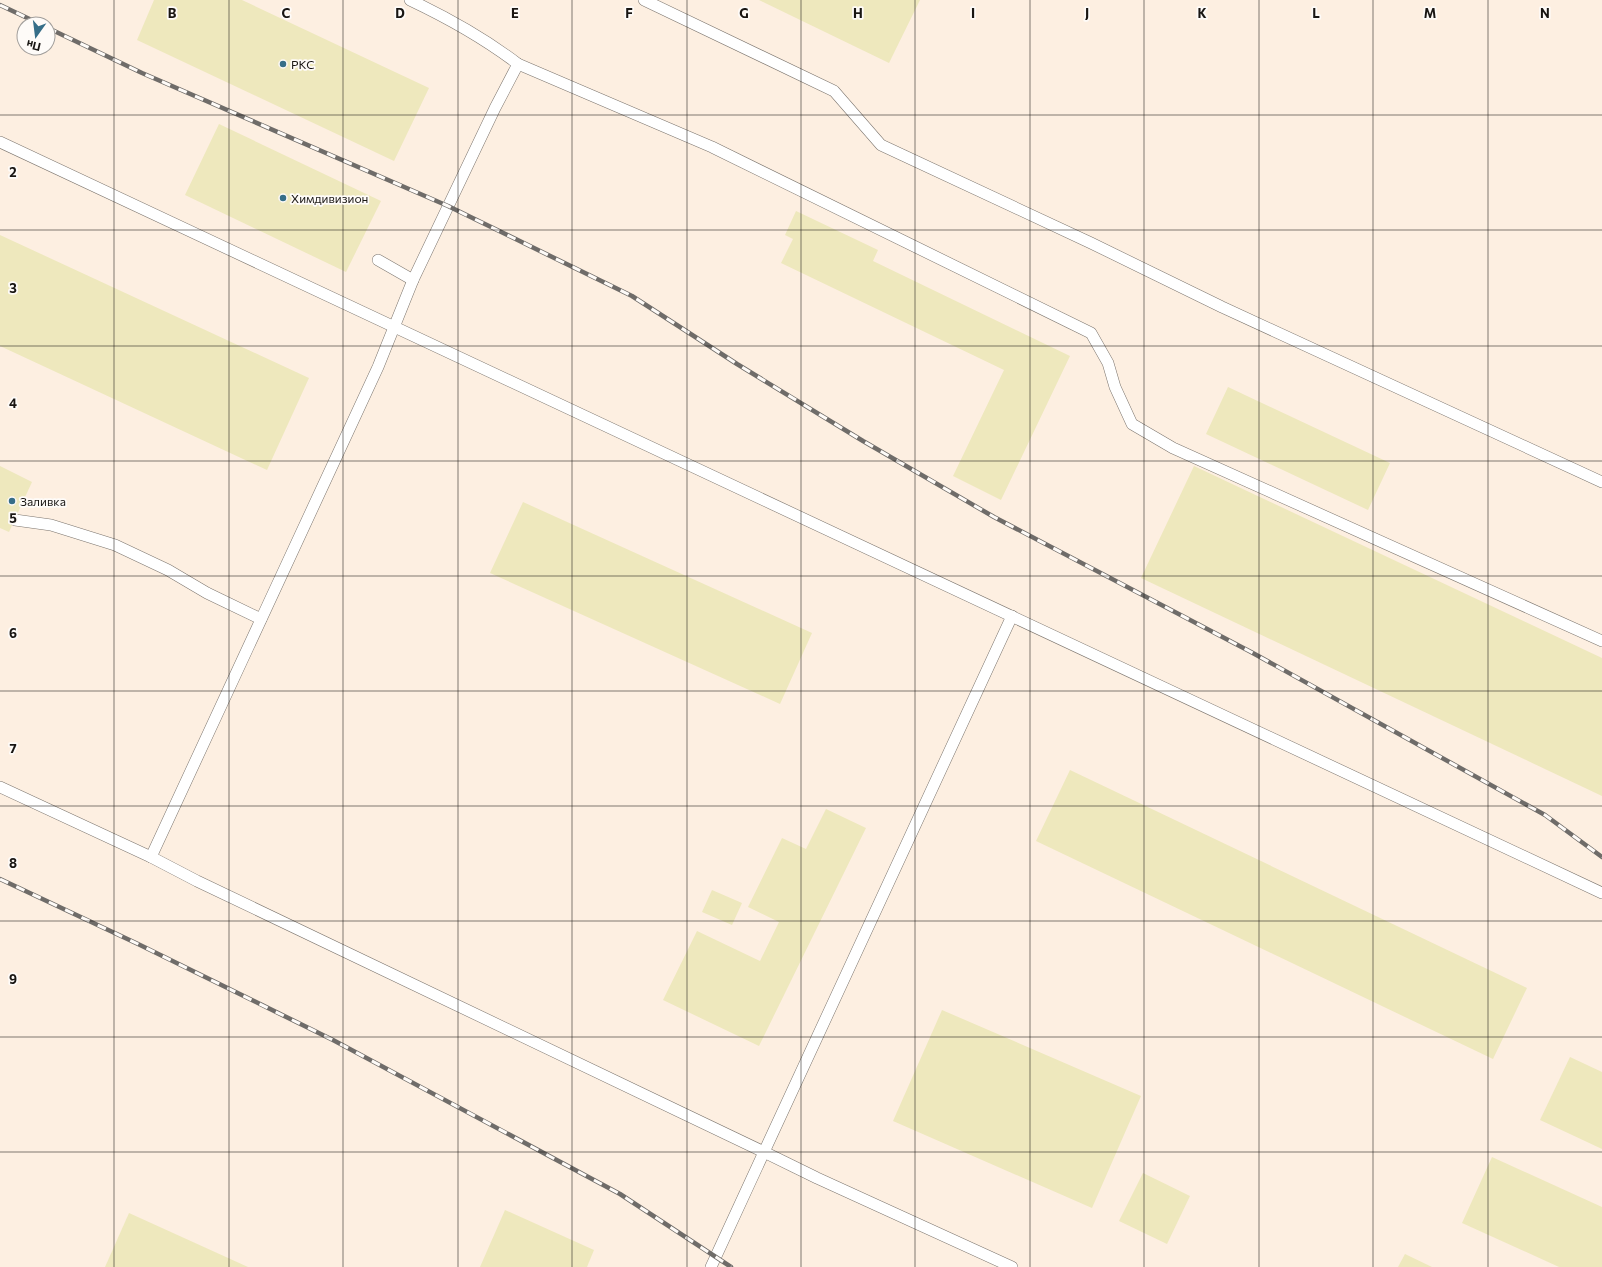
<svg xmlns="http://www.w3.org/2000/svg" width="1602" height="1267" viewBox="0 0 1602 1267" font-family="Commissioner,sans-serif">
  <rect width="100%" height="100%" fill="#fefbf8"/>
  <path fill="#fdefe1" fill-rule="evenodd" d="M 0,0 L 1602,0 L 1602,1267 L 0,1267 ZM 24,24 L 48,24 L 48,48 L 24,48 Z"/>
  <g fill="#eee8bd">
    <path d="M 154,0 L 242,0 L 429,88 L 394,161 L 137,40 Z"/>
    <path d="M 759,0 L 920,0 L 889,63 Z"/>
    <path d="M 219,124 L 381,201 L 346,272 L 185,195 Z"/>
    <path d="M 796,211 L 878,250 L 873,261 L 1070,356 L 1001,500 L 953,476 L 1004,370 L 781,263 L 793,239 L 785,235 Z"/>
    <path d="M 0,235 L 309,378 L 267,470 L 0,346 Z"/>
    <path d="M 1228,387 L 1390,463 L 1368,510 L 1206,434 Z"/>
    <path d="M 0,466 L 32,482 L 9,532 L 0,528 Z"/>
    <path d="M 1194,466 L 1602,658 L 1602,796 L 1141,578 Z"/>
    <path d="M 523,502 L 812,633 L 780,704 L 490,573 Z"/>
    <path d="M 1070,770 L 1527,988 L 1493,1059 L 1036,841 Z"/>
    <path d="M 826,809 L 866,828 L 759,1046 L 663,1000 L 697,931 L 760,961 L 779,922 L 748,907 L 782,838 L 806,849 Z"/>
    <path d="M 712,890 L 742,903 L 732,925 L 702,912 Z"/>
    <path d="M 942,1010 L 1141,1096 L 1092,1208 L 893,1121 Z"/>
    <path d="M 1570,1057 L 1602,1072 L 1602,1149 L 1540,1120 Z"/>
    <path d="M 1492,1157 L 1602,1207 L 1602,1267 L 1559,1267 L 1462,1223 Z"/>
    <path d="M 1143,1173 L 1190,1196 L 1167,1244 L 1119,1221 Z"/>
    <path d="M 505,1210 L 594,1250 L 587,1267 L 480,1267 Z"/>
    <path d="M 129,1213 L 248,1267 L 105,1267 Z"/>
    <path d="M 1405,1254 L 1432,1267 L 1398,1267 Z"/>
  </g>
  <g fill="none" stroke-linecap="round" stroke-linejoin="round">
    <g stroke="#7c756e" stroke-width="12">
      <g id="service">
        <path d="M 410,0 C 448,18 484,38 518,64"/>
        <path d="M 644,0 L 834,91 L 881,145 L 1091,243 L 1222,307 L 1602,482"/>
        <path d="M 0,142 L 1602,893"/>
        <path d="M 378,260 L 413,280"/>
        <path d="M 15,520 L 51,525 L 115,545 L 168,570 L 207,593 L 261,619"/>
        <path d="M 0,787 L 151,857 L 378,367 L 413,280 L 495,108 L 518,64 L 712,147 L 1091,333 L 1108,363 L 1115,387 L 1132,424 L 1173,448 L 1602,641"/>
        <path d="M 151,857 L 197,881 L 764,1152 L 1012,616"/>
        <path d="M 711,1267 L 764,1152 L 817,1178 L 1012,1267"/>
      </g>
    </g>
    <use href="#service" stroke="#fff" stroke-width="11"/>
    <g stroke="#6f6c69" stroke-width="4.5">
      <g id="rail">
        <path d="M 0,5 L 40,24"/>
        <path d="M 48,28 L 142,73 L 448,206 L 632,296 L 737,364 L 863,441 L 994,517 L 1251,652 L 1545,815 L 1602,857"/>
        <path d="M 0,879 L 138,944 L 333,1040 L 620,1194 L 731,1267"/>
      </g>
    </g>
    <use href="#rail" stroke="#fefbf8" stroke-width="3" stroke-dasharray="9" stroke-linecap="butt"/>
  </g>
  <path fill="none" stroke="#191613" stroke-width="1" stroke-opacity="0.55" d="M 114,0 L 114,1267M 229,0 L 229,1267M 343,0 L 343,1267M 458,0 L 458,1267M 572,0 L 572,1267M 687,0 L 687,1267M 801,0 L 801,1267M 915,0 L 915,1267M 1030,0 L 1030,1267M 1144,0 L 1144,1267M 1259,0 L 1259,1267M 1373,0 L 1373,1267M 1488,0 L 1488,1267M 0,115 L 1602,115M 0,230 L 1602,230M 0,346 L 1602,346M 0,461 L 1602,461M 0,576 L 1602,576M 0,691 L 1602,691M 0,806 L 1602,806M 0,921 L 1602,921M 0,1037 L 1602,1037M 0,1152 L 1602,1152"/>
  <g fill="#366e88" stroke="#fefbf8" stroke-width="1.5">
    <circle cx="283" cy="64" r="4"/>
    <circle cx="283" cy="198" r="4"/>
    <circle cx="12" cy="501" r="4"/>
  </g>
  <g text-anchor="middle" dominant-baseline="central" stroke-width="3.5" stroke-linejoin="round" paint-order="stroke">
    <g font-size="12" fill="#191613" stroke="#fefbf8" text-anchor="start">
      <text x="291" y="64">РКС</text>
      <text x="291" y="198">Химдивизион</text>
      <text x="20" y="501">Заливка</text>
    </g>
  </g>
  <g font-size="13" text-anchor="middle" font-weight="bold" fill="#191613" stroke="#fefbf8" stroke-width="3.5" stroke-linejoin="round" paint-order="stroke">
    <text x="172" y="18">B</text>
    <text x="286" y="18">C</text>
    <text x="400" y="18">D</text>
    <text x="515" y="18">E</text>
    <text x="629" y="18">F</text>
    <text x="744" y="18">G</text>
    <text x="858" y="18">H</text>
    <text x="973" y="18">I</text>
    <text x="1087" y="18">J</text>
    <text x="1202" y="18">K</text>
    <text x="1316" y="18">L</text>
    <text x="1430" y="18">M</text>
    <text x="1545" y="18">N</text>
    <text x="13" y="177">2</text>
    <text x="13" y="293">3</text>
    <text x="13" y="408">4</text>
    <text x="13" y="523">5</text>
    <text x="13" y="638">6</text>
    <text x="13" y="753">7</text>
    <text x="13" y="868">8</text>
    <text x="13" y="984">9</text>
  </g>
  <g transform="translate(36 36) rotate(194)"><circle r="19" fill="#fefbf8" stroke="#a29f9c"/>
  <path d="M0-3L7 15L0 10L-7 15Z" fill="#366e88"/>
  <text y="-6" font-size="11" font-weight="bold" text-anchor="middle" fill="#191613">Пн</text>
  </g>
</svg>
